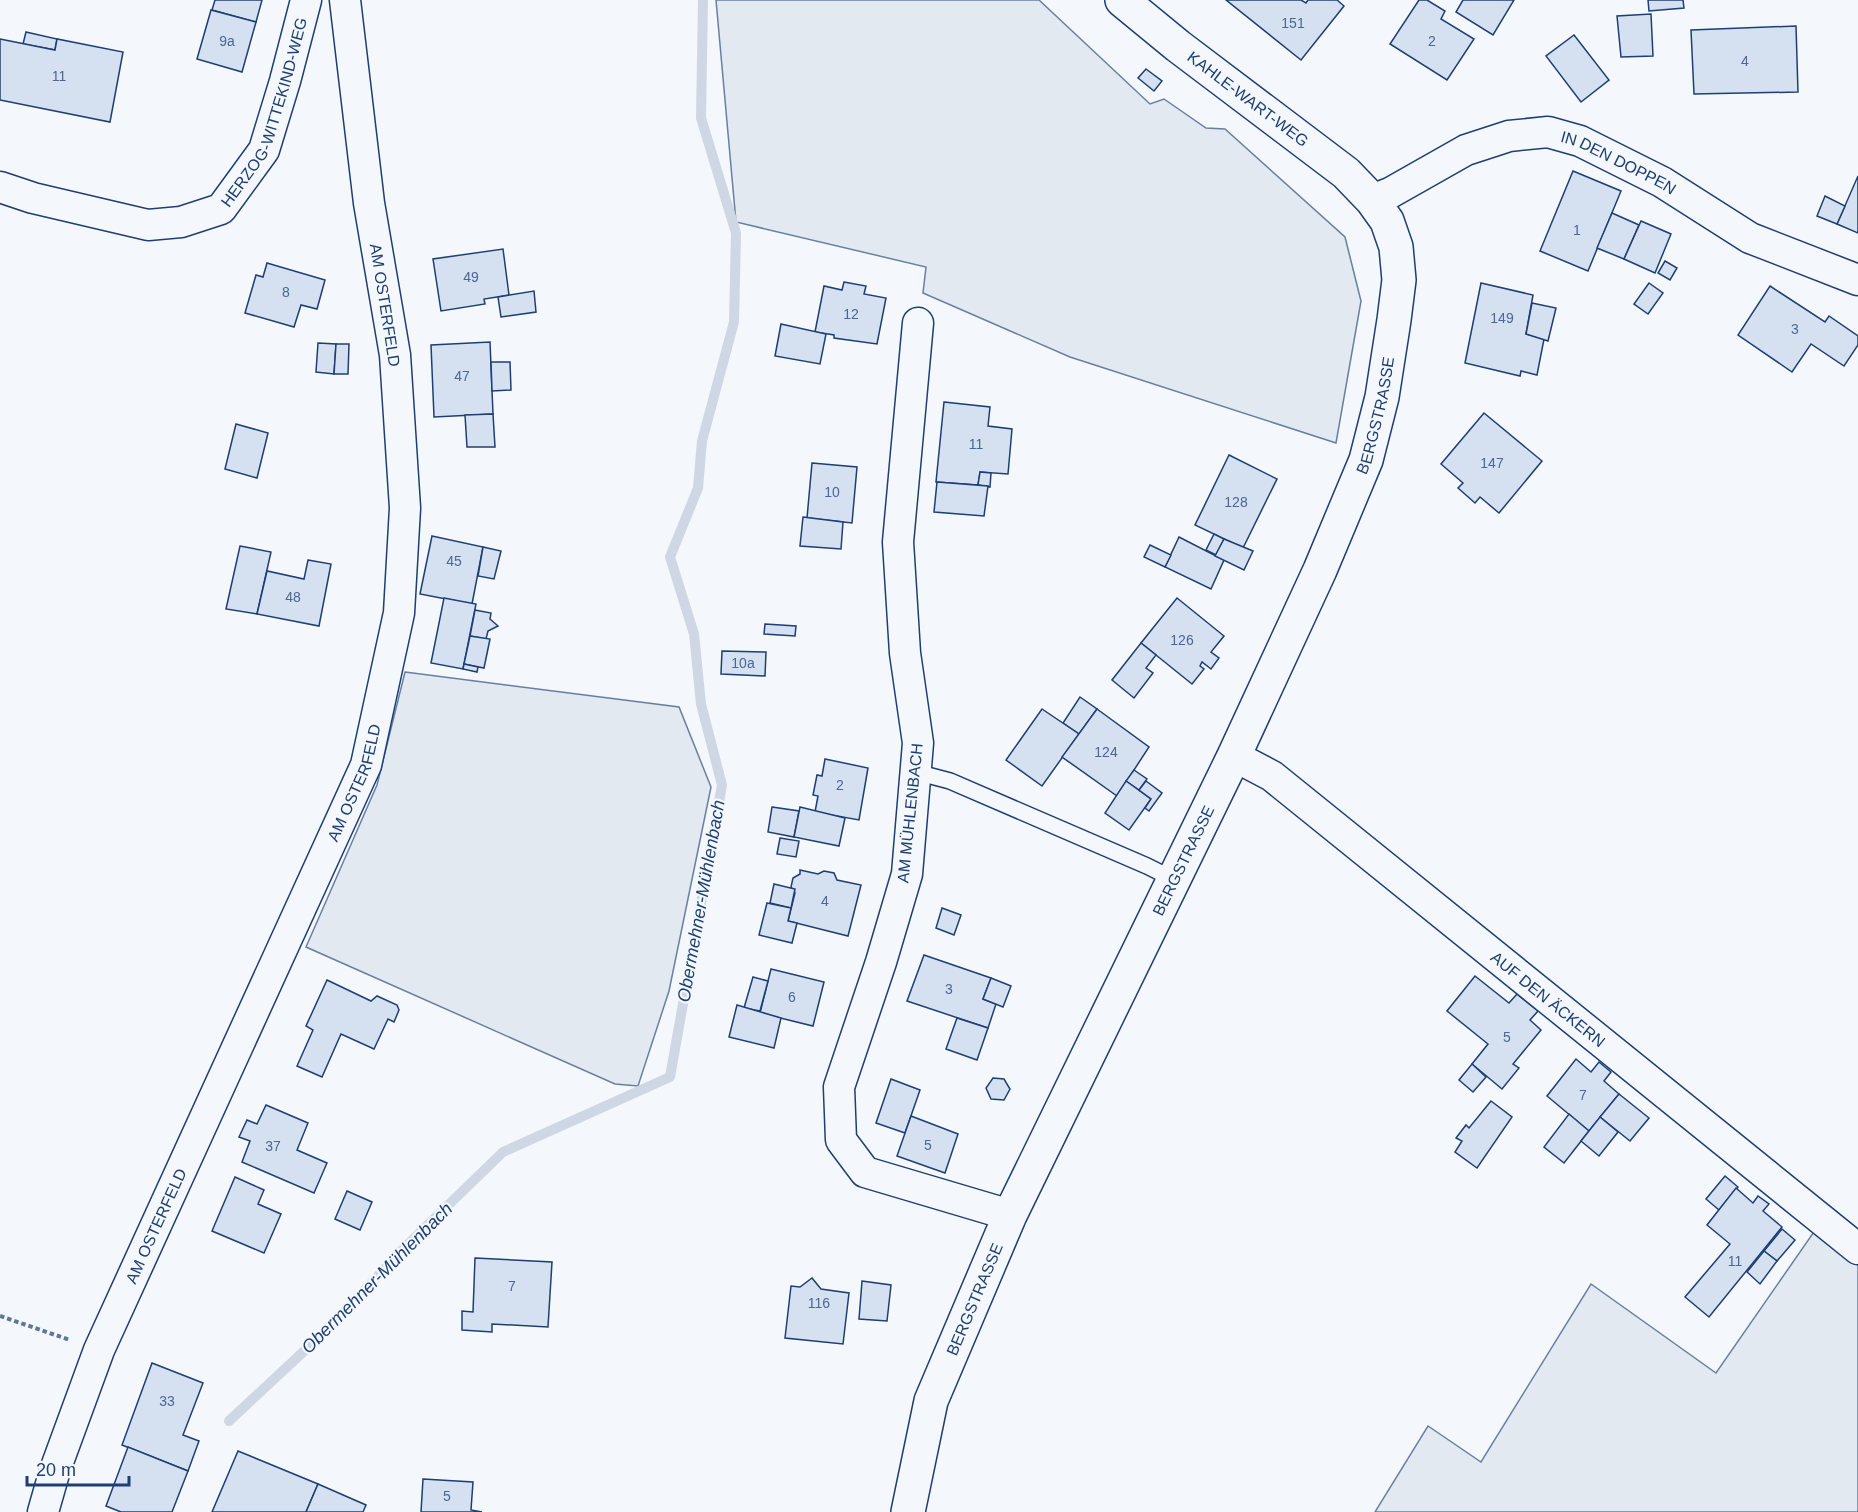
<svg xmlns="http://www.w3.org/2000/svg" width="1858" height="1512" viewBox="0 0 1858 1512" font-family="Helvetica,sans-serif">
  <rect width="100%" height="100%" fill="#f4f7fb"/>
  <g fill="#e3e9f0" stroke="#687fa3" stroke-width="1.5">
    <path d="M 716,0 L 1039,0 L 1150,104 L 1164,99 L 1206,128 L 1225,129 L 1345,237 L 1361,301 L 1336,443 L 1070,357 L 923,293 L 926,267 L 736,222 Z"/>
    <path d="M 405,672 L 679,707 L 711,787 L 669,991 L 638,1086 L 615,1084 L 306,947 L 377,785 Z"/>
    <path d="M 1818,1226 L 1858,1260 L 1858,1512 L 1375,1512 L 1428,1426 L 1481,1462 L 1591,1284 L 1716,1373 Z"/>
  </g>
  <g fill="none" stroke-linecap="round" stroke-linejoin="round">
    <path stroke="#cfd7e4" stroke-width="10" d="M 229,1421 L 331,1326 L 406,1246 L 503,1152 L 670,1077 L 722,785 L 701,704 L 694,634 L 670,557 L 698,488 L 702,441 L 734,322 L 736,233 L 701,118 L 703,0"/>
  </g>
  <g fill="#d5e0f0" stroke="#1d3f73" stroke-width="1.5">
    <path d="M 215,0 L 262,0 L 256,22 L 212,10 Z"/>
    <path d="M 1226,0 L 1301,0 L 1306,3 L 1308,0 L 1337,0 L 1344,6 L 1301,60 Z"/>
    <path d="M 1419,0 L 1427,0 L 1445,11 L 1441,19 L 1474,39 L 1447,80 L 1390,44 Z"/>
    <path d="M 1463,0 L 1514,0 L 1493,35 L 1456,12 Z"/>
    <path d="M 1648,0 L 1683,0 L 1684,8 L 1649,11 Z"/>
    <path d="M 211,10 L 256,22 L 242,72 L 197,59 Z"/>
    <path d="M 1651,14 L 1653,56 L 1621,57 L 1617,16 Z"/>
    <path d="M 1796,26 L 1798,92 L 1694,94 L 1691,30 Z"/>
    <path d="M 26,32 L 57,39 L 55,50 L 23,44 Z"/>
    <path d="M 1574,35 L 1609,80 L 1581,102 L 1546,56 Z"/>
    <path d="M 0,39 L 55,50 L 57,39 L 123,52 L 110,122 L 0,100 Z"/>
    <path d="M 1146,69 L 1162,81 L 1154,91 L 1138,78 Z"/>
    <path d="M 1573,171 L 1621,191 L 1588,271 L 1540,251 Z"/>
    <path d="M 1858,176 L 1858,233 L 1837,224 Z"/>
    <path d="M 1825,196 L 1845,206 L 1837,224 L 1817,216 Z"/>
    <path d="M 1612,213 L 1639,225 L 1624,259 L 1597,248 Z"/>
    <path d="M 1641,221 L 1671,234 L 1655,273 L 1624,259 Z"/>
    <path d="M 503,249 L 509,295 L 484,299 L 485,304 L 441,311 L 433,259 Z"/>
    <path d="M 1665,261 L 1677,268 L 1670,280 L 1658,273 Z"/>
    <path d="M 267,263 L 325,280 L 317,309 L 301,305 L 294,327 L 245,313 L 256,275 L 263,277 Z"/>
    <path d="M 844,282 L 866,286 L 864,294 L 886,298 L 877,344 L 834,338 L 834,335 L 815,332 L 824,286 L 842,290 Z"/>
    <path d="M 1481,283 L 1533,295 L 1526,334 L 1544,339 L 1537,375 L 1521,371 L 1520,376 L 1465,363 Z"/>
    <path d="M 1649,283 L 1663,293 L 1648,314 L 1634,304 Z"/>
    <path d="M 1770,286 L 1825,322 L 1829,316 L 1858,336 L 1858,345 L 1844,366 L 1811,344 L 1792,372 L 1738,335 Z"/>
    <path d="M 534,291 L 536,312 L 501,317 L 498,297 Z"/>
    <path d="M 1532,303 L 1556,308 L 1548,341 L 1526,334 Z"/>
    <path d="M 781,324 L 826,334 L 820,364 L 775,356 Z"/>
    <path d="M 490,342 L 493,414 L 434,417 L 431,345 Z"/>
    <path d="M 318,343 L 336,344 L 334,374 L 316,372 Z"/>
    <path d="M 336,344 L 349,344 L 348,374 L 334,374 Z"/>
    <path d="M 491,362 L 510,362 L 511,390 L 492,391 Z"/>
    <path d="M 944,402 L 990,407 L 988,426 L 1012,429 L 1008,474 L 980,472 L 978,485 L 936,482 Z"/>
    <path d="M 1484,413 L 1542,461 L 1499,513 L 1480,497 L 1475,503 L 1458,488 L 1463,483 L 1441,464 Z"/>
    <path d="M 493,414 L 495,447 L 467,447 L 465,415 Z"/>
    <path d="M 236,424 L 268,433 L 257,478 L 225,469 Z"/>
    <path d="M 1229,455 L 1277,479 L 1243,548 L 1195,525 Z"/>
    <path d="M 812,463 L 857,467 L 852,523 L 807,518 Z"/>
    <path d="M 980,472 L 991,473 L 990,487 L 978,485 Z"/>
    <path d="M 937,482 L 988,486 L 984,516 L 934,512 Z"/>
    <path d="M 803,517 L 843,522 L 841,549 L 800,546 Z"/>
    <path d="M 1214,534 L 1224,539 L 1216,555 L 1206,550 Z"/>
    <path d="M 432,536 L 483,547 L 472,604 L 420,594 Z"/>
    <path d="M 1179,537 L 1224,560 L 1211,589 L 1165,567 Z"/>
    <path d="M 1224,539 L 1253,551 L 1244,570 L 1215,556 Z"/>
    <path d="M 1150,545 L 1171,555 L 1165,567 L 1144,557 Z"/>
    <path d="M 240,546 L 271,552 L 257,614 L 226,609 Z"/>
    <path d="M 483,547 L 501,551 L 494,579 L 478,576 Z"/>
    <path d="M 308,560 L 331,564 L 319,626 L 257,614 L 267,571 L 304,579 Z"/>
    <path d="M 444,598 L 476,604 L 463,669 L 431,663 Z"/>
    <path d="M 1177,598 L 1224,636 L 1211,652 L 1219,658 L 1211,669 L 1202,662 L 1200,666 L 1204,669 L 1192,684 L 1141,643 Z"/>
    <path d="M 475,610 L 491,613 L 490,619 L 498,626 L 488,631 L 486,639 L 470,636 Z"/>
    <path d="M 765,624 L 796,626 L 795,636 L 764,634 Z"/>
    <path d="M 470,636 L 490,639 L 484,668 L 464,664 Z"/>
    <path d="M 1141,643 L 1156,655 L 1146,668 L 1153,673 L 1134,698 L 1112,680 Z"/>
    <path d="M 722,651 L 766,652 L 765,676 L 721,674 Z"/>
    <path d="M 464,664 L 478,667 L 477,672 L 463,669 Z"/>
    <path d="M 1080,697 L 1097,709 L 1079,734 L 1063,723 Z"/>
    <path d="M 1042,709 L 1079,734 L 1042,786 L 1006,760 Z"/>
    <path d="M 1097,709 L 1149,747 L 1117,796 L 1062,757 Z"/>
    <path d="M 825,759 L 868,768 L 859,820 L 815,812 L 818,796 L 813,795 L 817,775 L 822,776 Z"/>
    <path d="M 1134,770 L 1147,779 L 1139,790 L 1126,781 Z"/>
    <path d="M 1126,781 L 1151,799 L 1129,830 L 1105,813 Z"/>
    <path d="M 1146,781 L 1162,793 L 1149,811 L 1145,808 L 1151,799 L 1139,790 Z"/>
    <path d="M 772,807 L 799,811 L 794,837 L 768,832 Z"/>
    <path d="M 800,807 L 845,818 L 839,846 L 794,837 Z"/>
    <path d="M 780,838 L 799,841 L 796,857 L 777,854 Z"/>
    <path d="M 800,870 L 818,874 L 824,871 L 834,873 L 837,880 L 861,885 L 848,936 L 788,921 L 795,893 L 791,887 L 793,878 L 800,874 Z"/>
    <path d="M 774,884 L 795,889 L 791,908 L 770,903 Z"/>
    <path d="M 767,903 L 791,908 L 788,921 L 797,923 L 792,943 L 759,935 Z"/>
    <path d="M 942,908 L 961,915 L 954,935 L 936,928 Z"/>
    <path d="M 924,955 L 991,978 L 983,999 L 996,1004 L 988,1028 L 907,1001 Z"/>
    <path d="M 771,969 L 824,982 L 813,1026 L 760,1013 Z"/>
    <path d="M 1475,976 L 1509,1003 L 1517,994 L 1538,1011 L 1530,1020 L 1541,1030 L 1513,1064 L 1519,1068 L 1502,1089 L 1472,1064 L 1488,1044 L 1447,1011 Z"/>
    <path d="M 753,977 L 768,981 L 760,1011 L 744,1008 Z"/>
    <path d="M 991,978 L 1011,986 L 1003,1007 L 983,999 Z"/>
    <path d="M 327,980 L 371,1001 L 377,996 L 397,1005 L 399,1010 L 394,1022 L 388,1019 L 374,1049 L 341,1034 L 322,1077 L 297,1066 L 313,1030 L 306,1026 Z"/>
    <path d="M 737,1005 L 781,1018 L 774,1048 L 729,1037 Z"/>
    <path d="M 957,1018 L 988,1028 L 977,1060 L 946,1049 Z"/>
    <path d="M 1576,1059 L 1591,1072 L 1599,1062 L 1611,1072 L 1604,1081 L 1619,1094 L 1589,1131 L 1547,1096 Z"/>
    <path d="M 1472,1064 L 1486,1077 L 1473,1092 L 1459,1080 Z"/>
    <path d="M 993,1078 L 1004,1079 L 1010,1089 L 1004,1100 L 991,1099 L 986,1088 Z"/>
    <path d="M 891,1079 L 920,1090 L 905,1133 L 876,1123 Z"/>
    <path d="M 1619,1094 L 1649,1118 L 1630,1141 L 1600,1117 Z"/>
    <path d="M 1491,1101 L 1512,1117 L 1477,1168 L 1455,1152 L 1462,1141 L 1456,1138 L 1466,1125 L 1469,1128 Z"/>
    <path d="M 266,1105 L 308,1123 L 297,1150 L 327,1163 L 314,1193 L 242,1162 L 250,1141 L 239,1137 L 247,1120 L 257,1124 Z"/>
    <path d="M 1569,1114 L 1589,1131 L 1564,1163 L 1544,1147 Z"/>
    <path d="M 911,1116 L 958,1134 L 945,1173 L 897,1156 Z"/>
    <path d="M 1600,1117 L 1618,1132 L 1599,1156 L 1581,1141 Z"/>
    <path d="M 1725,1176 L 1738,1187 L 1719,1210 L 1706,1199 Z"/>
    <path d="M 235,1177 L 264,1190 L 258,1204 L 281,1214 L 264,1253 L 212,1231 Z"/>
    <path d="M 1736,1188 L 1753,1203 L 1758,1196 L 1769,1204 L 1763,1211 L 1782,1227 L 1709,1317 L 1685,1297 L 1730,1244 L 1707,1225 Z"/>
    <path d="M 347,1191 L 372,1202 L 360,1230 L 335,1219 Z"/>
    <path d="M 1782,1229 L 1795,1240 L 1777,1261 L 1764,1251 Z"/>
    <path d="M 1764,1251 L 1777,1261 L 1760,1284 L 1747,1272 Z"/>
    <path d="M 475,1258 L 552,1262 L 548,1327 L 492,1324 L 492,1332 L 462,1330 L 462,1311 L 473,1312 Z"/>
    <path d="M 812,1278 L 821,1289 L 849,1293 L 843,1344 L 785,1338 L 791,1286 L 800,1287 Z"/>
    <path d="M 862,1281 L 891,1285 L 887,1321 L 859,1319 Z"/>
    <path d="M 152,1363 L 203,1383 L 183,1435 L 199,1441 L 188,1471 L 122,1445 Z"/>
    <path d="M 128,1447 L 188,1471 L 172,1512 L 121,1512 L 106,1506 Z"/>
    <path d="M 238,1451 L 318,1484 L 306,1512 L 212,1512 Z"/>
    <path d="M 423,1479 L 473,1482 L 471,1510 L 482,1512 L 421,1512 Z"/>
    <path d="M 318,1484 L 366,1505 L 363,1512 L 306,1512 Z"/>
  </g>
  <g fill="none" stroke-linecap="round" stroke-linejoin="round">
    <g stroke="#1d3f73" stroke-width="18">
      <path id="service" d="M 916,772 L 950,781 L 1147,866 L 1175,880"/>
    </g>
    <g stroke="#1d3f73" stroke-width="33">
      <g id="minor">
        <path id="s1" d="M 0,187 L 33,198 L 148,225 L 181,222 L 221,209 L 264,150 L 285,81 L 306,0"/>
        <path id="s2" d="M 1372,200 L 1390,193 L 1466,150 L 1509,136 L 1548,132 L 1580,141 L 1662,182 L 1750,238 L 1858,280"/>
        <path d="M 918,323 L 898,542 L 905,653 L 918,743 L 907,874 L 881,962 L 839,1087 L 841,1140 L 865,1172 L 1010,1215"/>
        <path id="s3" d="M 1234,756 L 1272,776 L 1858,1249"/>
        <path id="s4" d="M 43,1512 L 55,1470 L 99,1350 L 366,765 L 399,613 L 405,508 L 395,355 L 369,203 L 345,0"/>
      </g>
    </g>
    <g stroke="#1d3f73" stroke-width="36">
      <g id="tertiary">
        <path id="s5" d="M 908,1512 L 931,1401 L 1010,1215 L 1234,756 L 1320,570 L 1366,460 L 1382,397 L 1394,320 L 1399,280 L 1396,247 L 1387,221 L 1372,200 L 1346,173 L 1178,46 L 1122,0"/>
      </g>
    </g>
    <path stroke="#5e769c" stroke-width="4" stroke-dasharray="4.5 3" stroke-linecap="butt" d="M 0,1316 L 70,1340"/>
    <use href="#service" stroke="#f4f7fb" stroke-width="15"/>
    <use href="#minor" stroke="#f4f7fb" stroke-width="30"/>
    <use href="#tertiary" stroke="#f4f7fb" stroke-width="33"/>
  </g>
  <g text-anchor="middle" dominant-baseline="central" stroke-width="4.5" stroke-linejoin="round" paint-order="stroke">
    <g font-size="14" fill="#4b6792">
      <text x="1293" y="23">151</text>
      <text x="227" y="41">9a</text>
      <text x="1432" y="41">2</text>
      <text x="1745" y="61">4</text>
      <text x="59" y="76">11</text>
      <text x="1577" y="230">1</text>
      <text x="471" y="277">49</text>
      <text x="286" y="292">8</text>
      <text x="851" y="314">12</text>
      <text x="1502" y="318">149</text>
      <text x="1795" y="329">3</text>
      <text x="462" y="376">47</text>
      <text x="976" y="444">11</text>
      <text x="1492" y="463">147</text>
      <text x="832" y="492">10</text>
      <text x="1236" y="502">128</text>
      <text x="454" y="561">45</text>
      <text x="293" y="597">48</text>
      <text x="1182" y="640">126</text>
      <text x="743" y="663">10a</text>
      <text x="1106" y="752">124</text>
      <text x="840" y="785">2</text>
      <text x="825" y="901">4</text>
      <text x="949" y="989">3</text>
      <text x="792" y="997">6</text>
      <text x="1507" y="1037">5</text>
      <text x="1583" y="1095">7</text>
      <text x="928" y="1145">5</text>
      <text x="273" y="1146">37</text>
      <text x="1735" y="1261">11</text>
      <text x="512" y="1286">7</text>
      <text x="819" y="1303">116</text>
      <text x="167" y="1401">33</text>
      <text x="447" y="1496">5</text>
    </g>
    <g font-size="16" fill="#1d3f73" stroke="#f4f7fb">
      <text transform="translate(1248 99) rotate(37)">KAHLE-WART-WEG</text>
      <text stroke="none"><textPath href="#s1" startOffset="336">HERZOG-WITTEKIND-WEG</textPath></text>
      <text stroke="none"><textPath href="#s2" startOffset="268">IN DEN DOPPEN</textPath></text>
      <text transform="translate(385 305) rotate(81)">AM OSTERFELD</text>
      <text stroke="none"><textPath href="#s5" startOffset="1196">BERGSTRASSE</textPath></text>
      <text stroke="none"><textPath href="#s4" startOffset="794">AM OSTERFELD</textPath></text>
      <text transform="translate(910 813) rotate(-84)">AM MÜHLENBACH</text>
      <text stroke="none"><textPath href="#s5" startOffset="710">BERGSTRASSE</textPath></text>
      <text stroke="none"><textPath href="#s3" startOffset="398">AUF DEN ÄCKERN</textPath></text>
      <text stroke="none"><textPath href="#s4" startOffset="308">AM OSTERFELD</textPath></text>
      <text stroke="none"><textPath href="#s5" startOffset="224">BERGSTRASSE</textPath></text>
    </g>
    <g font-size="18" font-style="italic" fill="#1d3f73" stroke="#f4f7fb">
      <text transform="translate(701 901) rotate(-80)">Obermehner-Mühlenbach</text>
      <text transform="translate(377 1278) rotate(-45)">Obermehner-Mühlenbach</text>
    </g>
  </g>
  <path d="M27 1476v9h102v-9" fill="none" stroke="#1d3f73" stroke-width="3"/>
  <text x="36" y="1476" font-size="18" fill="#1d3f73" stroke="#f4f7fb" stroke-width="4.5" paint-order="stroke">20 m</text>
</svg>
